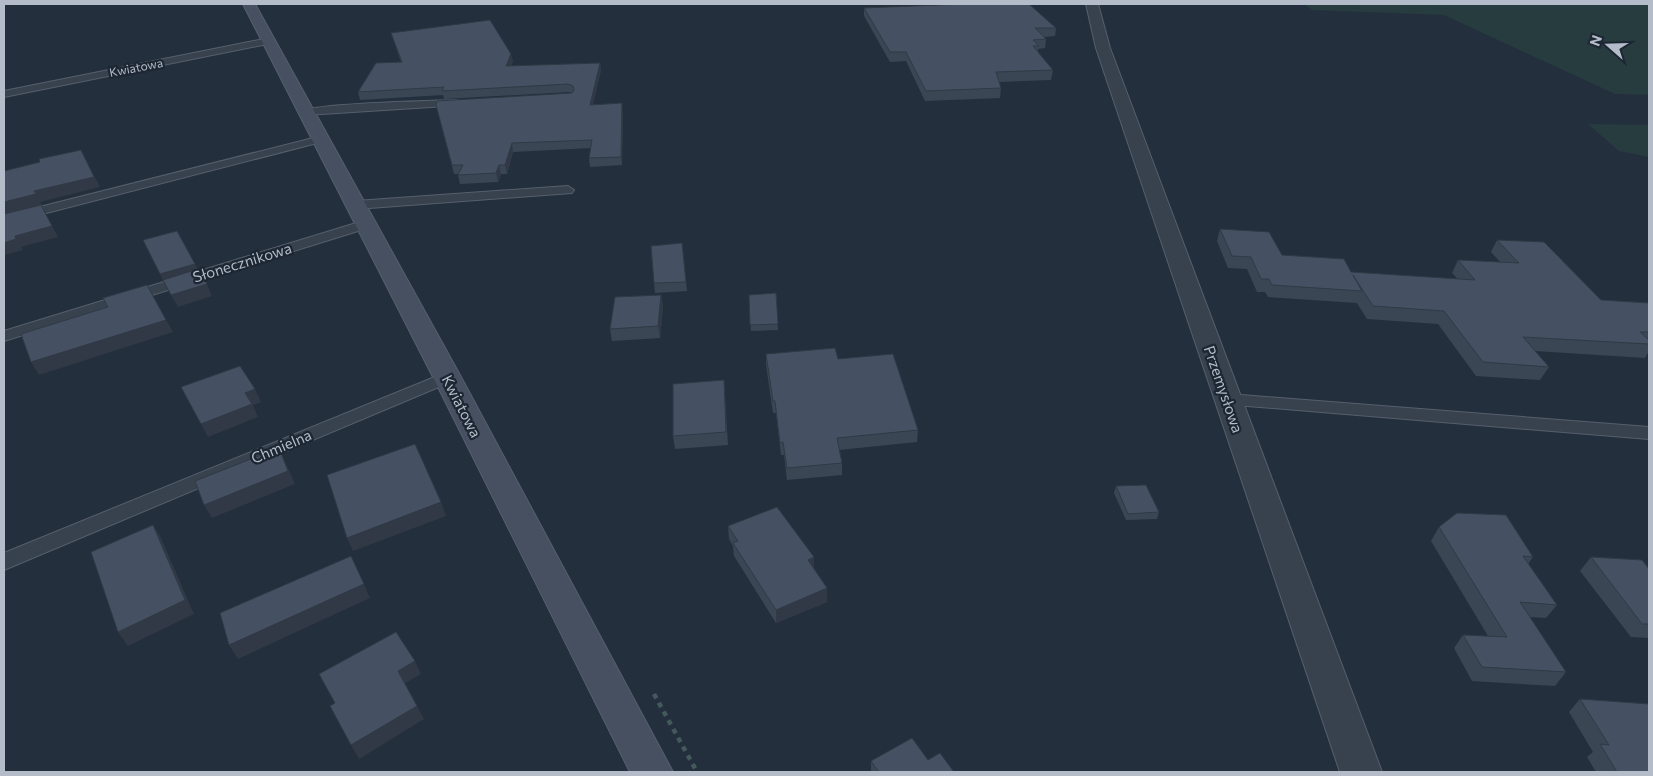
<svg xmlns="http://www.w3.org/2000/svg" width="1653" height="776" viewBox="0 0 1653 776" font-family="Commissioner,sans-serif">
  <rect width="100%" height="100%" fill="#242f3e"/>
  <g fill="#263c3f">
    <path d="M 1304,4 L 1644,4 L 1649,5 L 1649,95 L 1615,94 L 1444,15 L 1312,10 Z"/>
    <path d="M 1588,124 L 1649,125 L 1649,157 L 1619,151 Z"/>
  </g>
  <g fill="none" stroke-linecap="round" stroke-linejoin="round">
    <g stroke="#565f6c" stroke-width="2">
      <g id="lane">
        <path d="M 269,38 L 272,39 L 272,43 L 4,97 L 4,91 Z"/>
        <path d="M 458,100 L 463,103 L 462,105 L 306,115 L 301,112 C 310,103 436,101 458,100 Z"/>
        <path d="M 321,136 L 327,139 L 325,141 L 4,224 L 4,216 Z"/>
        <path d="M 568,186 L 574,190 L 572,193 L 356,209 L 349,205 L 356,201 Z"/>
        <path d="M 366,220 L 373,224 L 371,227 L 4,341 L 4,331 Z"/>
        <path d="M 447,372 L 453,373 L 456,377 L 453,381 L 4,570 L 4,553 Z"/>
        <path d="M 1229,394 L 1649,427 L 1649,439 L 1223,404 L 1220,400 L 1223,396 Z"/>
      </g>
    </g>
    <g stroke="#565f6c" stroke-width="2">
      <path id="street" d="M 1086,4 L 1098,4 L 1110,48 L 1382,772 L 1340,772 L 1096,48 Z"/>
    </g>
    <g stroke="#565f6c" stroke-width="2">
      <path id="secondary" d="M 243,4 L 255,4 L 461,377 L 673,772 L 630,772 L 433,377 Z"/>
    </g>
    <path stroke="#44595c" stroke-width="4.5" stroke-dasharray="5 5" stroke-linecap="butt" d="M 654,694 L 697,772"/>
    <use href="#lane" fill="#38414e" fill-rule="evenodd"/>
    <use href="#street" fill="#38414e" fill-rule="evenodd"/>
    <use href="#secondary" fill="#465061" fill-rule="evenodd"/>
  </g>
  <g fill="#3b4654">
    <path d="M 864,8 L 1056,28 L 1055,36 L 1044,37 L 1046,39 L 1045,48 L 1038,49 L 1038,53 L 1053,70 L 1051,80 L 999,82 L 1001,88 L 1000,98 L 925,101 L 906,61 L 890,62 L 864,16 Z"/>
    <path d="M 391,33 L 513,61 L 511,66 L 600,63 L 601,70 L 593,104 L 623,111 L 622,165 L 590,167 L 589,158 L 591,148 L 513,152 L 507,174 L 501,174 L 498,182 L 460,184 L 458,175 L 459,174 L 454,174 L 436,105 L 572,93 L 569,92 L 444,99 L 443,95 L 360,100 L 358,92 L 401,62 Z"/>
    <path d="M 1220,229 L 1282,255 L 1351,272 L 1458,279 L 1452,273 L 1458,260 L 1500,262 L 1491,252 L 1497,240 L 1601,300 L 1649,303 L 1649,351 L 1645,358 L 1535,351 L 1549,367 L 1540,380 L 1476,376 L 1438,324 L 1367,319 L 1357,303 L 1268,297 L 1265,292 L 1257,292 L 1247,269 L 1228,268 L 1217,241 Z"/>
    <path d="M 682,243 L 687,291 L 655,293 L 654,283 Z"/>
    <path d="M 776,293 L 778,330 L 751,331 L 749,295 Z"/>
    <path d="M 661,295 L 663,307 L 660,338 L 612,341 L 610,329 Z"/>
    <path d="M 766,354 L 838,359 L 918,430 L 917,442 L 839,450 L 842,463 L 842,475 L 787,480 L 784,455 L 781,455 L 776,413 L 773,413 L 766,365 Z"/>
    <path d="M 724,380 L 728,445 L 675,449 L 673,436 Z"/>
    <path d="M 1116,486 L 1159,512 L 1157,519 L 1126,520 L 1114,493 Z"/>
    <path d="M 728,526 L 814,569 L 827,588 L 827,602 L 776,623 L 734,556 L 733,546 L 729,539 Z"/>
    <path d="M 1439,527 L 1533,557 L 1528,564 L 1557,605 L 1546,618 L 1530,617 L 1566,672 L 1555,686 L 1472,681 L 1454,648 L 1463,635 L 1488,636 L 1431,541 Z"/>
    <path d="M 1591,557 L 1649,569 L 1649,638 L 1631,637 L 1580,571 Z"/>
    <path d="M 1580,699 L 1649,772 L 1596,772 L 1587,757 L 1593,752 L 1569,712 Z"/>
    <path d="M 928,760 L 954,772 L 871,772 L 871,761 Z"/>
  </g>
  <g fill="#303945">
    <path d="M 511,54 L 513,61 L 507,74 L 506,66 Z"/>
    <path d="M 600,63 L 601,70 L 591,113 L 590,105 Z"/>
    <path d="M 622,103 L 623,111 L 622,165 L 621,157 Z"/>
    <path d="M 512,143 L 513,152 L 507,174 L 505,165 Z"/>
    <path d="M 81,150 L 100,187 L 40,202 L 42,205 L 4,214 L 4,202 L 34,191 Z"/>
    <path d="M 499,165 L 501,174 L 498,182 L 496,173 Z"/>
    <path d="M 41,205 L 58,237 L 21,247 L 23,250 L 4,255 L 4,243 Z"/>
    <path d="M 195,264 L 198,270 L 163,280 L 160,274 Z"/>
    <path d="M 207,284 L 212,296 L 178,307 L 171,295 Z"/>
    <path d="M 661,295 L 663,307 L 660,338 L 658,326 Z"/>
    <path d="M 166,320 L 173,332 L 39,375 L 31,362 Z"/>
    <path d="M 255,389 L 261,402 L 253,405 L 258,417 L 208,437 L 201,424 L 245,393 Z"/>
    <path d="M 279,448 L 295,484 L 212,518 L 204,505 Z"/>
    <path d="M 441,502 L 446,516 L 353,551 L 347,538 Z"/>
    <path d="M 153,525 L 161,538 L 194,614 L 128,646 L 118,632 Z"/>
    <path d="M 351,556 L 370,598 L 238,659 L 229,645 Z"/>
    <path d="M 814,557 L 814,571 L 808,560 Z"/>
    <path d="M 827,588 L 827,602 L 776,623 L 776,610 Z"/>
    <path d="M 415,661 L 421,674 L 404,684 L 398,671 Z"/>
    <path d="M 417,706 L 424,719 L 359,759 L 351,745 Z"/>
  </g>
  <g fill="#455162" stroke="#303945">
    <path d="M 965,4 L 1029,4 L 1056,28 L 1035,28 L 1046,39 L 1033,40 L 1039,46 L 1033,46 L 1053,70 L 996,72 L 1001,88 L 926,91 L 906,52 L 890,52 L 864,8 Z"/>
    <path d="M 490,20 L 511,54 L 506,66 L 600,63 L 590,105 L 622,103 L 621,157 L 589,158 L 592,140 L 512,143 L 505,165 L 499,165 L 496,173 L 458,175 L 463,165 L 452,165 L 436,105 L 437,101 L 572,93 L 574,90 L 573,86 L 568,84 L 442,91 L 444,87 L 358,92 L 376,63 L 402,62 L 391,33 Z"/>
    <path d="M 81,150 L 94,177 L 34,191 L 36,194 L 4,202 L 4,171 L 40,162 L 39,159 Z"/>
    <path d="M 41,205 L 52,226 L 15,236 L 16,239 L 4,243 L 4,214 Z"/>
    <path d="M 1220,229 L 1269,232 L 1282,255 L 1344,259 L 1351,272 L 1475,280 L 1458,260 L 1519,263 L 1497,240 L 1544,242 L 1601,300 L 1649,303 L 1649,332 L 1640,332 L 1649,340 L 1649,344 L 1523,337 L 1549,367 L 1483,362 L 1444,311 L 1373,306 L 1353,275 L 1362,291 L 1272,285 L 1269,279 L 1261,279 L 1251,257 L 1232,256 Z"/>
    <path d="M 177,231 L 195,264 L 160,274 L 143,240 Z"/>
    <path d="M 682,243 L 686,282 L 654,283 L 651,246 Z"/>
    <path d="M 198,269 L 207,284 L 171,295 L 163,280 Z"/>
    <path d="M 147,285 L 166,320 L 31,362 L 21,334 L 108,307 L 103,298 Z"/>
    <path d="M 776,293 L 778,324 L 750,325 L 749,295 Z"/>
    <path d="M 661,295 L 658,326 L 610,329 L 615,297 Z"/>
    <path d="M 835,348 L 838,359 L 893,354 L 918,430 L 837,438 L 842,463 L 787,468 L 783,442 L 780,443 L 775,401 L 773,401 L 766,354 Z"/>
    <path d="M 240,366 L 255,389 L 245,393 L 252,404 L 201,424 L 181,387 Z"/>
    <path d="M 724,380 L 726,432 L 673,436 L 673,384 Z"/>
    <path d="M 415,444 L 441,502 L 347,538 L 327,475 Z"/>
    <path d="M 279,448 L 288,471 L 204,505 L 195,481 Z"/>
    <path d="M 1146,485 L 1159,512 L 1128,514 L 1116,486 Z"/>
    <path d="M 777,507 L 814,557 L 808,560 L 827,588 L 776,610 L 733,543 L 738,541 L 728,526 Z"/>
    <path d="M 1457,513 L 1506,515 L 1533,557 L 1523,556 L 1557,605 L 1520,602 L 1566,672 L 1482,667 L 1463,635 L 1507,637 L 1439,527 Z"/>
    <path d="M 153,525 L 185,600 L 118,632 L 91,552 Z"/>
    <path d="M 351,556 L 364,584 L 229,645 L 220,613 Z"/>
    <path d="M 1591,557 L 1642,560 L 1649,569 L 1649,624 L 1642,624 Z"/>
    <path d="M 396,632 L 415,661 L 398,671 L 417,706 L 351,745 L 330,706 L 335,703 L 319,674 Z"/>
    <path d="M 1580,699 L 1649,704 L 1649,772 L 1617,772 L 1600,744 L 1609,745 Z"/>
    <path d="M 912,738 L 928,760 L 940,753 L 954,772 L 879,772 L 871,761 Z"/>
  </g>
  <g text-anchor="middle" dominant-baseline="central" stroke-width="4.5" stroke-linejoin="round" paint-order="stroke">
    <g font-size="12" fill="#b4bcc9" stroke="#1d2633">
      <text transform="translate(136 67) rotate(-11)">Kwiatowa</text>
    </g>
    <g font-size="15" fill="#b4bcc9" stroke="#1d2633">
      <text transform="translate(242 262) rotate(-17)">Słonecznikowa</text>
      <text transform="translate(1224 389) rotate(71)">Przemysłowa</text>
      <text transform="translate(462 406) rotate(63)">Kwiatowa</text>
      <text transform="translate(281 446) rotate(-23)">Chmielna</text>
    </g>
  </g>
  <rect width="1653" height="776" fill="none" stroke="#b4bcc9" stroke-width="10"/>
  <g transform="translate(1608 45) rotate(290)" stroke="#1d2633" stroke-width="4" paint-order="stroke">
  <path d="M0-4L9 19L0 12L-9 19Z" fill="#b4bcc9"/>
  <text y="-8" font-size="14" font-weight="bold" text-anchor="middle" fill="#b4bcc9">N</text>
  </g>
</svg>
